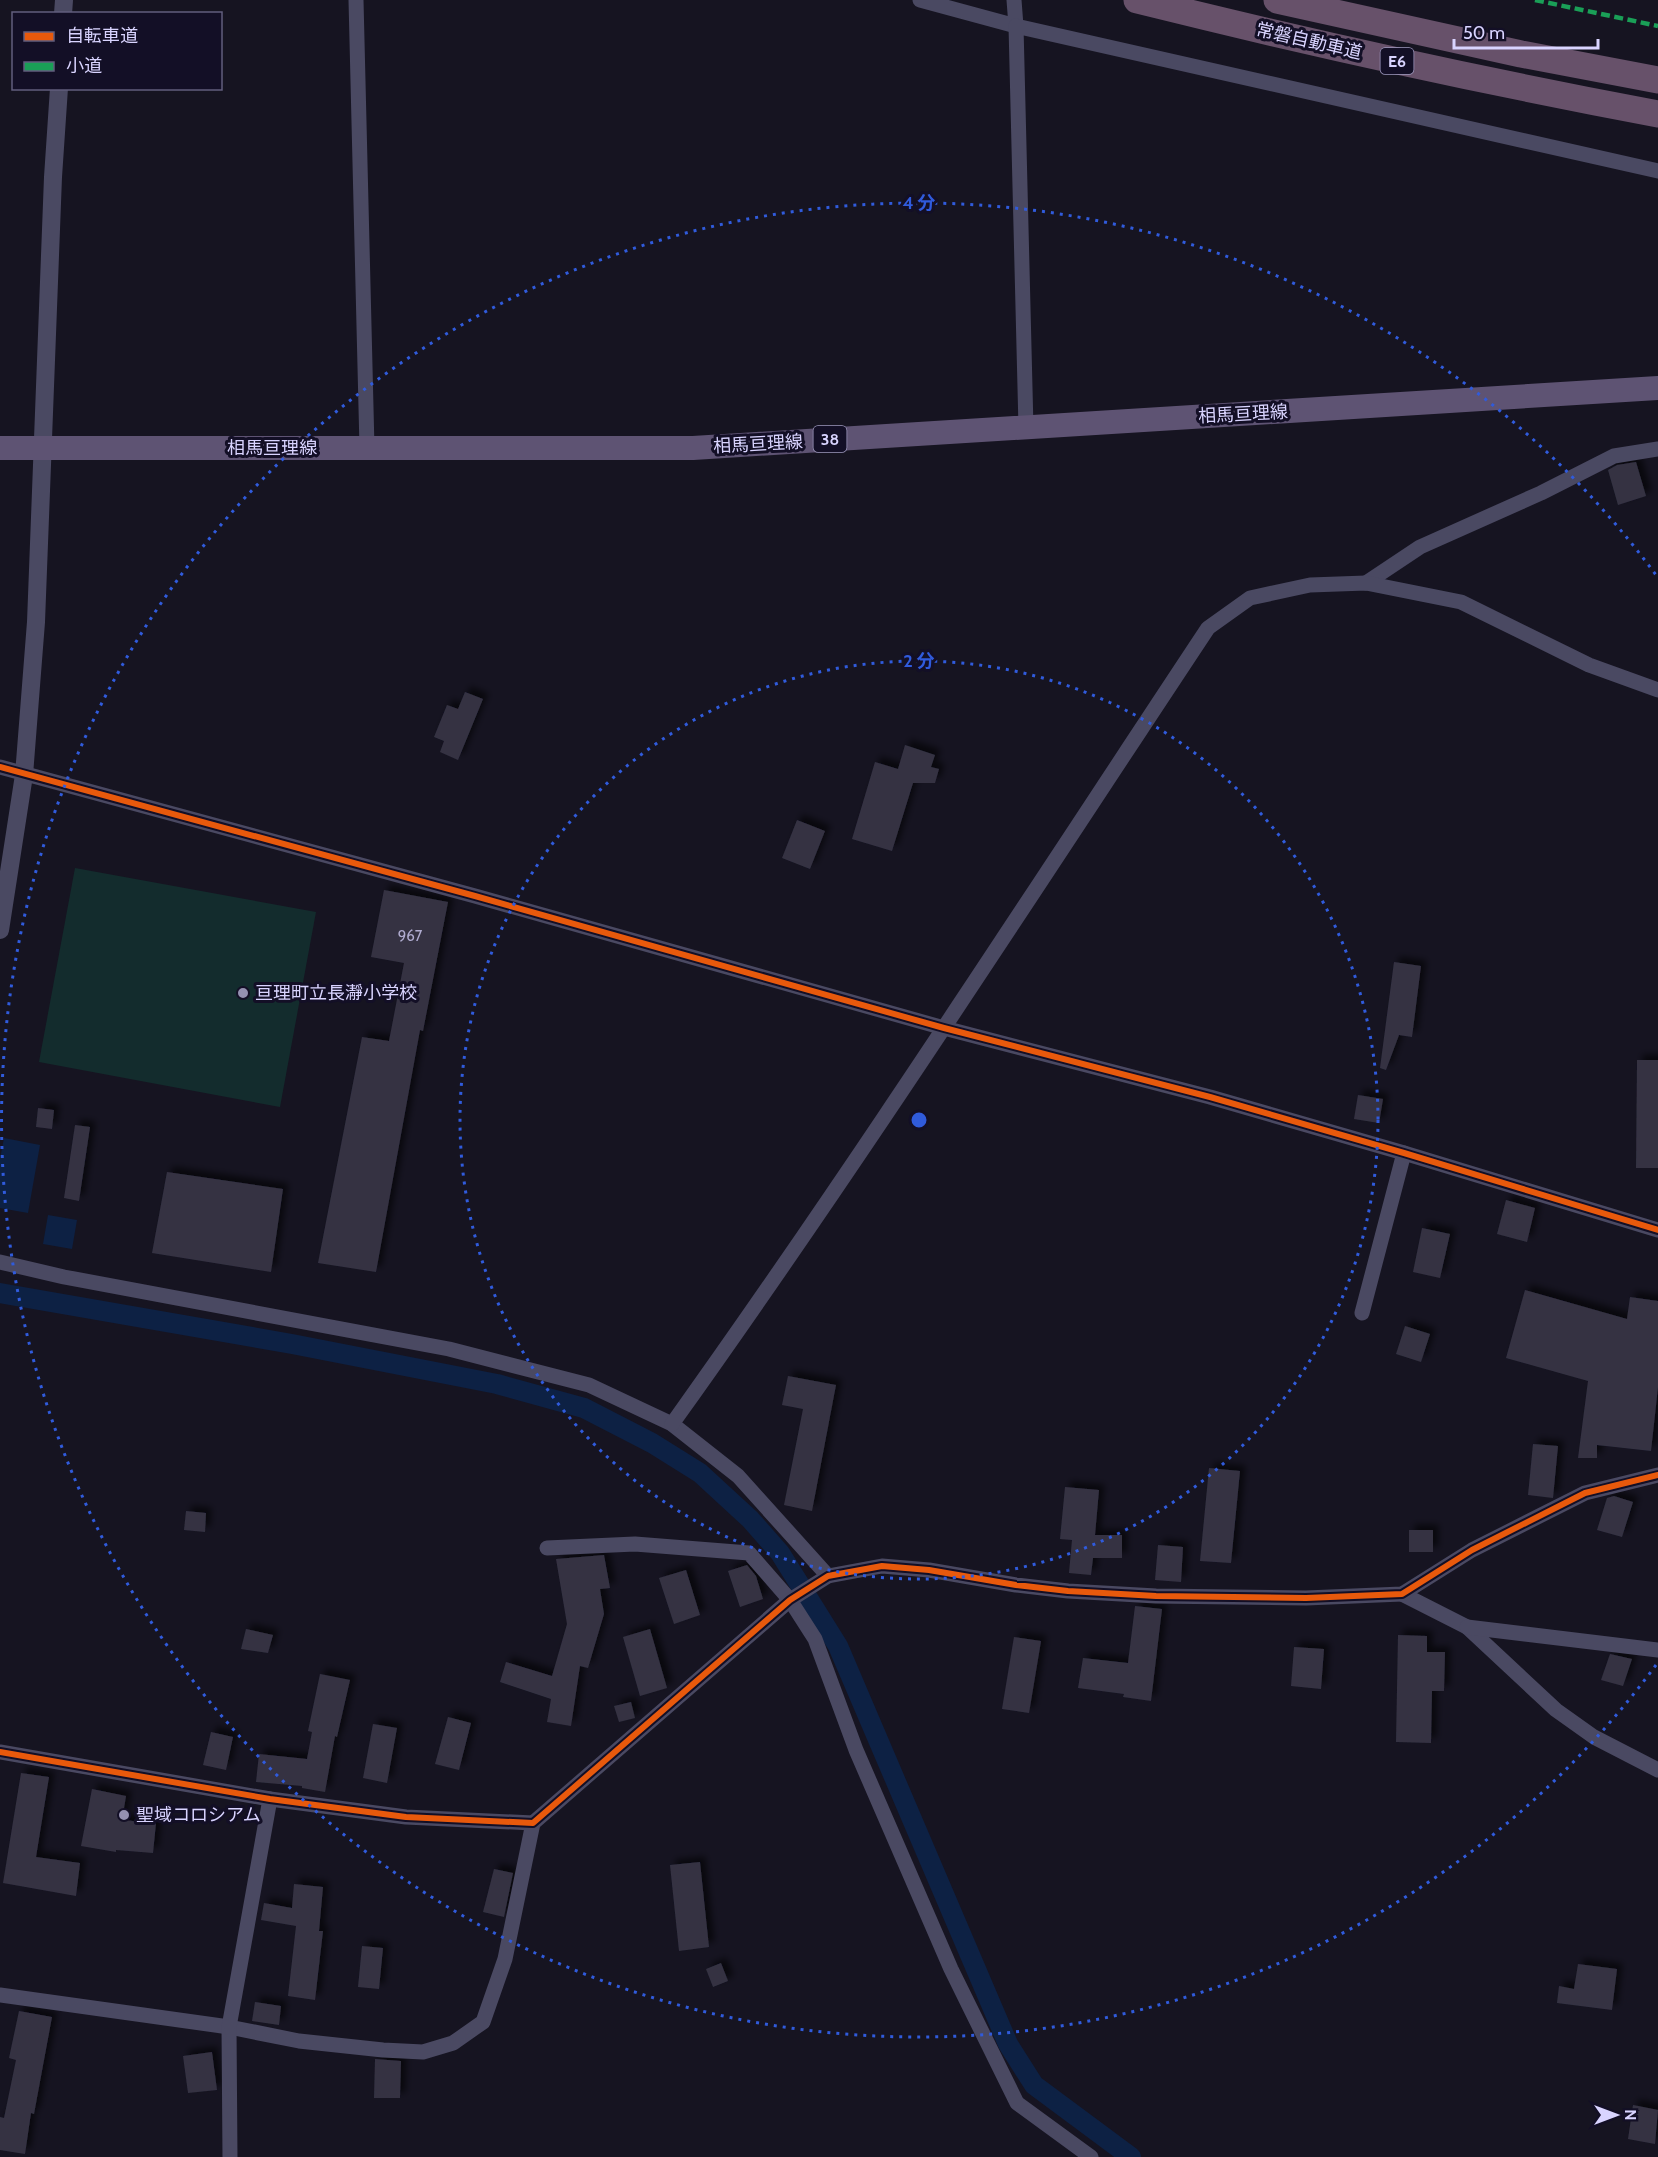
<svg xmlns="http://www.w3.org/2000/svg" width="1658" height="2157" viewBox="0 0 1658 2157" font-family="Cabin,'Noto Sans JP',sans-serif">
  <defs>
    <filter id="shadow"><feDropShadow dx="5.5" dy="-5.5" stdDeviation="3" flood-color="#0009"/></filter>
  </defs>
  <rect width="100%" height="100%" fill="#161421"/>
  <path fill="#132c2d" d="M 75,868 L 316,912 L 280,1107 L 39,1062 Z"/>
  <g fill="#0d2144">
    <path d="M 4,1138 L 40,1145 L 28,1213 L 0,1208 L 0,1159 Z"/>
    <path d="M 48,1215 L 77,1220 L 72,1249 L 43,1244 Z"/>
  </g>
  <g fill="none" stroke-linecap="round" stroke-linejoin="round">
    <path stroke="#0d2144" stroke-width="20" d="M 0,1293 L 292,1344 L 497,1384 L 584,1408 L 652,1443 L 700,1473 L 750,1519 L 780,1553 L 838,1646 L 1008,2044 L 1034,2085 L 1131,2157"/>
  </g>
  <g fill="#343243" filter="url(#shadow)">
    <path d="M 1636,462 L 1646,496 L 1618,505 L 1608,470 L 1617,465 Z"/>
    <path d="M 465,692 L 483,699 L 458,760 L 440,752 L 444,741 L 434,737 L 447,705 L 458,709 Z"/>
    <path d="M 905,745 L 935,755 L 931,767 L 939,769 L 935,783 L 913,783 L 892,851 L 852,839 L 875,762 L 898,769 Z"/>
    <path d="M 797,820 L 825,831 L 810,869 L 782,858 Z"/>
    <path d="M 384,890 L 448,902 L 423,1031 L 420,1030 L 376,1272 L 318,1263 L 362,1037 L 389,1041 L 404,963 L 371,957 Z"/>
    <path d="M 1394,962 L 1421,966 L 1412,1037 L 1399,1035 L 1386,1070 L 1380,1068 Z"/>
    <path d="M 1637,1060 L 1658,1060 L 1658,1168 L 1636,1168 Z"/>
    <path d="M 1358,1095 L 1383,1099 L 1379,1123 L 1354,1119 Z"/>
    <path d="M 38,1108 L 54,1110 L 52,1129 L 36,1127 Z"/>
    <path d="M 75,1125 L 90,1127 L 79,1201 L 64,1198 Z"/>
    <path d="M 167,1172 L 283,1189 L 271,1272 L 152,1253 Z"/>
    <path d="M 1506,1200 L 1535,1208 L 1527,1242 L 1497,1234 Z"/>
    <path d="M 1422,1228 L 1450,1234 L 1440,1278 L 1413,1272 Z"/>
    <path d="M 1525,1290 L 1627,1319 L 1630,1297 L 1658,1301 L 1658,1387 L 1651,1451 L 1597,1445 L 1597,1458 L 1578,1458 L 1588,1381 L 1506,1358 Z"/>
    <path d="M 1405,1326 L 1430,1334 L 1421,1362 L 1396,1354 Z"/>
    <path d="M 788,1376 L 836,1385 L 812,1511 L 784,1505 L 803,1409 L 782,1405 Z"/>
    <path d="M 1533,1444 L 1558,1446 L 1553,1498 L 1528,1495 Z"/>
    <path d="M 1209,1468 L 1240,1471 L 1231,1563 L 1200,1561 Z"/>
    <path d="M 1065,1487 L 1099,1490 L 1095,1535 L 1122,1535 L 1122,1558 L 1093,1558 L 1091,1575 L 1069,1573 L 1072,1540 L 1060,1539 Z"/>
    <path d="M 1614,1496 L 1633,1502 L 1622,1537 L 1597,1530 L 1607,1498 Z"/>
    <path d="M 186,1511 L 206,1513 L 205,1532 L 184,1530 Z"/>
    <rect x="1409" y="1530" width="24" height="22"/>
    <path d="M 1158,1545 L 1183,1547 L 1181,1582 L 1155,1580 Z"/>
    <path d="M 604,1555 L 610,1588 L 600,1589 L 604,1614 L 588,1668 L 580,1666 L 571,1726 L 547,1722 L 551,1699 L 500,1682 L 506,1662 L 552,1676 L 567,1624 L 556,1559 Z"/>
    <path d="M 747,1565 L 756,1576 L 763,1599 L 740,1607 L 728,1571 Z"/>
    <path d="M 686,1570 L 700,1615 L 674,1624 L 659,1578 Z"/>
    <path d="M 1135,1606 L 1162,1609 L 1151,1701 L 1123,1697 L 1124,1694 L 1078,1688 L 1083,1658 L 1128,1663 Z"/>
    <path d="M 246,1629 L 273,1635 L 268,1653 L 241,1649 Z"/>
    <path d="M 650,1629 L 667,1688 L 640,1696 L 623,1637 Z"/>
    <path d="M 1398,1635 L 1427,1636 L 1427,1652 L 1445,1652 L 1444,1691 L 1432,1691 L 1431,1743 L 1396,1742 Z"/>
    <path d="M 1014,1637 L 1041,1641 L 1029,1713 L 1002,1709 Z"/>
    <path d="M 1294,1647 L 1324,1649 L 1321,1689 L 1291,1686 Z"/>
    <path d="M 1610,1654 L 1632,1659 L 1623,1686 L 1601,1680 Z"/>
    <path d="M 320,1674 L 350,1680 L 337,1737 L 335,1736 L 325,1792 L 302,1788 L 302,1786 L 256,1782 L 259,1754 L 307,1759 L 312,1732 L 308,1731 Z"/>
    <path d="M 631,1702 L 635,1718 L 619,1722 L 614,1706 Z"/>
    <path d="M 448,1717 L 471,1723 L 459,1770 L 435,1764 Z"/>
    <path d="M 373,1724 L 397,1728 L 387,1783 L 363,1778 Z"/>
    <path d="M 211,1732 L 233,1737 L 226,1770 L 203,1765 Z"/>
    <path d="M 21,1773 L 49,1777 L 36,1857 L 80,1863 L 76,1896 L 3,1883 Z"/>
    <path d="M 92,1789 L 126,1796 L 122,1820 L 156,1823 L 153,1853 L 116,1850 L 116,1852 L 81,1846 Z"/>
    <path d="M 700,1862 L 709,1947 L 679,1951 L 670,1865 Z"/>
    <path d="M 494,1869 L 513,1873 L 504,1917 L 483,1912 Z"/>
    <path d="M 294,1884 L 323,1887 L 319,1931 L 323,1931 L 315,2000 L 288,1996 L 296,1926 L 261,1920 L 264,1903 L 292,1908 Z"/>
    <path d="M 362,1946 L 383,1948 L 379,1989 L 358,1987 Z"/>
    <path d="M 721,1963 L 728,1981 L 713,1987 L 706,1969 Z"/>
    <path d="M 1578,1964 L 1617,1969 L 1612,2010 L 1557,2003 L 1559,1986 L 1574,1989 Z"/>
    <path d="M 255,2002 L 281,2006 L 279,2025 L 252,2021 Z"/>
    <path d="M 19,2011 L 52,2017 L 34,2114 L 31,2113 L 25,2154 L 0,2150 L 0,2117 L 4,2118 L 16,2060 L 9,2058 Z"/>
    <path d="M 212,2052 L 217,2090 L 188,2093 L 183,2056 Z"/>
    <path d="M 375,2059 L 401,2061 L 400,2098 L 374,2098 Z"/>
    <path d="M 1633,2105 L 1658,2110 L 1655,2144 L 1628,2139 Z"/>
  </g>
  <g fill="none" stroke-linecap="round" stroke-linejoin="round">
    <g stroke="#4a4962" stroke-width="15">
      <path d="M 356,0 L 367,448"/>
      <path d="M 920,0 L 1016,26 L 1014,0"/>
      <path d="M 1026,428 L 1016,26 L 1658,171"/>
      <path d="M 1366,583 L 1420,547 L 1541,493 L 1614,456 L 1658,449"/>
      <path d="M 0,767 L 475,896 L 944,1028 L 1210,1097 L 1404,1153 L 1658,1230"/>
      <path d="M 0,1262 L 64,1277 L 449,1349 L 589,1385 L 672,1424 L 738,1476 L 828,1576"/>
      <path d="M 1362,1313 L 1404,1153"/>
      <path d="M 672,1424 C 858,1164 1031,895 1208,628 L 1250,598 L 1310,585 L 1366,583 L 1461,602 L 1589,665 L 1658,690"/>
      <path d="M 547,1548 L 635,1544 L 749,1553 L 790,1600 L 815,1639 L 856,1750 L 951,1969 L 1017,2103 L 1091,2157"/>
      <path d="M 1402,1594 L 1467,1627 L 1556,1710 L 1594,1737 L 1658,1770"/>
      <path d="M 1467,1627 L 1658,1650"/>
      <path d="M 0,1752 L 270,1799 L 406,1817 L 533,1823 L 790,1600 L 828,1576 L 882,1566 L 929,1570 L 1016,1585 L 1068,1591 L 1156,1596 L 1306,1598 L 1402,1594 L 1472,1550 L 1585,1493 L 1658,1475"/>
      <path d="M 0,1995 L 229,2027 L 299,2041 L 383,2050 L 423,2052 L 453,2043 L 483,2022 L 505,1959 L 533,1823"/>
      <path d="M 230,2157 L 229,2027 L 270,1799"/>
    </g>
    <g stroke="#4a4962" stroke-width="18">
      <path d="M 63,14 L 64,0"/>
      <path d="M 0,930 L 24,775 L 36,622 L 53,177 L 59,88"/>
    </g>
    <path stroke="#5e5373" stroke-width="24" d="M 0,448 L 693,448 L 1658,388"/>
    <g stroke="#67516a" stroke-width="27">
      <path d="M 1137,0 C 1310,43 1483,81 1658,114"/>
      <path d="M 1277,0 L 1521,54 L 1658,80"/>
    </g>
    <path stroke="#1a9f57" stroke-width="4.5" stroke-dasharray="9 4.5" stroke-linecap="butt" d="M 1535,0 L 1658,26"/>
    <g stroke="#130f26" stroke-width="10">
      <g id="cycleway">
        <path d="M 0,767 L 475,896 L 944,1028 L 1210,1097 L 1404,1153 L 1658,1230"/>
        <path d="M 0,1752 L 270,1799 L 406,1817 L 533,1823 L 790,1600 L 828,1576 L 882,1566 L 929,1570 L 1016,1585 L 1068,1591 L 1156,1596 L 1306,1598 L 1402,1594 L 1472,1550 L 1585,1493 L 1658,1475"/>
      </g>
    </g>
    <use href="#cycleway" stroke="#e8590c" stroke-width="6"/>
  </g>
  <g fill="none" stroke="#305bdc" stroke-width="3" stroke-dasharray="3 6">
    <circle cx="919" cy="1120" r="459"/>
    <path d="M1656 1665A917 917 0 1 1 1656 575"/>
  </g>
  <g fill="#9591b1" stroke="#130f26" stroke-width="2">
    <circle cx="243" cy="993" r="6"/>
    <circle cx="124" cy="1815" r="6"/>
  </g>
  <g text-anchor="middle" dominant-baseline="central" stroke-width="6" stroke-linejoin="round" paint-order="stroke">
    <g font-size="15" fill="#b0acd0">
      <text x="410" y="936">967</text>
    </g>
    <g fill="#130f26" stroke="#9e99be" stroke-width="1.5">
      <rect x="1380.5" y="48" width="33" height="26" rx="4.5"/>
      <rect x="813.5" y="426" width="33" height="26" rx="4.5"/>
    </g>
    <g font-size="16" font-weight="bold" fill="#d9d4ff">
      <text x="1397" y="61">E6</text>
      <text x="830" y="439">38</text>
    </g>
    <g font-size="18" fill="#d9d4ff" stroke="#130f26">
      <text transform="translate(1309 41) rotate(13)">常磐自動車道</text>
      <text transform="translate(1243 414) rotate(-3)">相馬亘理線</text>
      <text transform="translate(758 444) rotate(-3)">相馬亘理線</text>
      <text x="272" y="448">相馬亘理線</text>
    </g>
    <g font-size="18" fill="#d9d4ff" stroke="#130f26" text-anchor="start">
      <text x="255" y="993">亘理町立長瀞小学校</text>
      <text x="136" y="1815">聖域コロシアム</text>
    </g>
  </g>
  <circle cx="919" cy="1120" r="9" fill="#305bdc" stroke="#130f26" stroke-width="3"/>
  <g font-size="18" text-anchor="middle" font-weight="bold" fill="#305bdc" stroke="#130f26" stroke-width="6" stroke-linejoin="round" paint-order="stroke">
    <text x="919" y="209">4 分</text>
    <text x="919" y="667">2 分</text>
  </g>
  <rect x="12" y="12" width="210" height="78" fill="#130f26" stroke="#625e7d" stroke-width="1.5"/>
  <rect x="24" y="32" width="30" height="9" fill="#e8590c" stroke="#625e7d" stroke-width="1.5"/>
  <text x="66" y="42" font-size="18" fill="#d9d4ff">自転車道</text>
  <rect x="24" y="62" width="30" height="9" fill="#1a9f57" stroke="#625e7d" stroke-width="1.5"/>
  <text x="66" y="72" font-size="18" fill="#d9d4ff">小道</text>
  <g transform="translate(1616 2115) rotate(90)" stroke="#130f26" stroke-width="4.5" paint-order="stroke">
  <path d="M0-4.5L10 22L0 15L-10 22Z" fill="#d9d4ff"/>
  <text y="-9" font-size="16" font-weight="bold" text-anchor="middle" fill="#d9d4ff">N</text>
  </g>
  <path d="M1454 39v9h144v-9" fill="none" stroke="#d9d4ff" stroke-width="3"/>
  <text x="1463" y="39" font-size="18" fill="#d9d4ff" stroke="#130f26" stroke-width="4.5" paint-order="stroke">50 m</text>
</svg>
